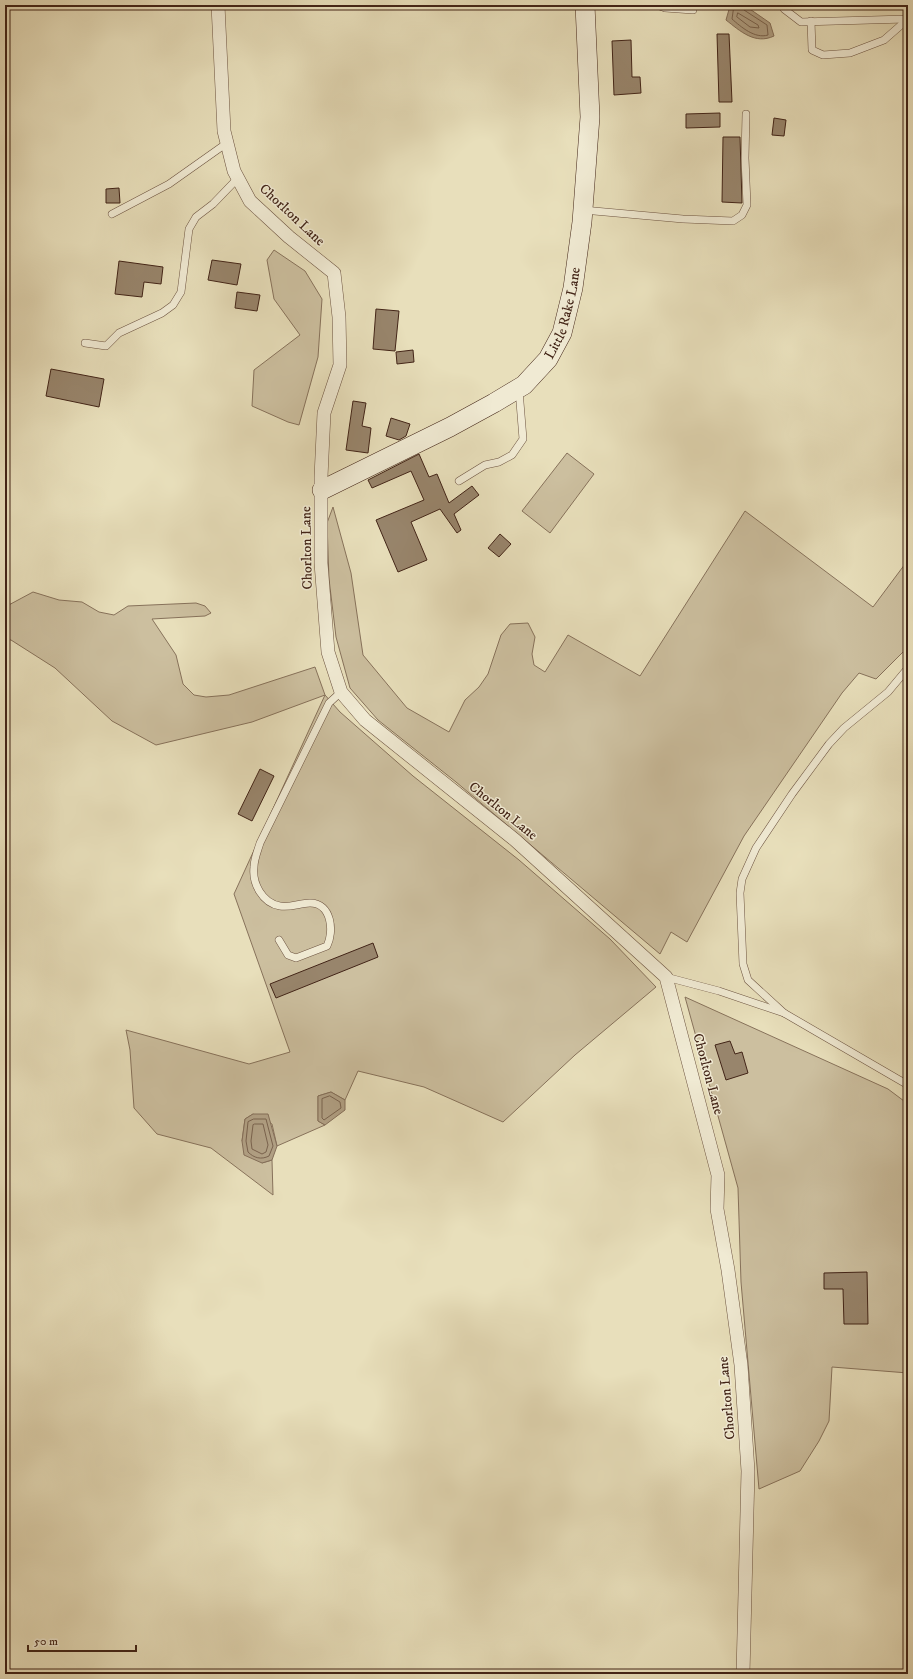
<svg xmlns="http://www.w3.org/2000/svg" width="913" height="1679" viewBox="0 0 913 1679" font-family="'IM FELL DW Pica',serif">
  <rect width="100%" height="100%" fill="#e8dfbb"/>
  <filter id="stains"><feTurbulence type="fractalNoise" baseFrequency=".005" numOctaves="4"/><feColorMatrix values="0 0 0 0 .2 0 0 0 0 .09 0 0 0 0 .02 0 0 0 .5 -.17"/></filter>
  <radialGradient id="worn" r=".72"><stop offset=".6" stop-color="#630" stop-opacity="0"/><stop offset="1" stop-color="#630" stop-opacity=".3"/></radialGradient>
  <g fill="#ccbf9f" stroke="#87725b">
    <path d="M 274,250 L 305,271 L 322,299 L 318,357 L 299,425 L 288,422 L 252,406 L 254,370 L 300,335 L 274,299 L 267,260 Z"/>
    <path d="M 567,453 L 594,474 L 550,533 L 522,511 Z"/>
    <path d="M 333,507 L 351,573 L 363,655 L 407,708 L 449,732 L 465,700 L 479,687 L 488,674 L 501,635 L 510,624 L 528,623 L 535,637 L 532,654 L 534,665 L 545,672 L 568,635 L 640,676 L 745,511 L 873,607 L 908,560 L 908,647 L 876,679 L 859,673 L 842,693 L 744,836 L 687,942 L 671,932 L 660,954 L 456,782 L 378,720 L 350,688 L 336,637 L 329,579 L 327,523 Z"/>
    <path d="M 33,592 L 59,600 L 82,602 L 99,612 L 114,615 L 128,606 L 196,603 L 205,606 L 211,613 L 205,616 L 152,619 L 176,655 L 183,684 L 194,695 L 206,697 L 229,695 L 315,667 L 325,695 L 340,712 L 413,776 L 519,860 L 610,939 L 656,987 L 575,1055 L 503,1122 L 424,1087 L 358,1071 L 345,1100 L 331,1092 L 318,1096 L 318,1121 L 325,1125 L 277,1146 L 272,1124 L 253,1114 L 245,1119 L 242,1141 L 262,1163 L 272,1160 L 273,1195 L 211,1148 L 157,1134 L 134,1108 L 130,1050 L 126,1030 L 249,1064 L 290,1052 L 234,894 L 325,695 L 252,722 L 156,745 L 112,721 L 55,668 L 11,640 L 5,639 L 5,607 Z"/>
    <path d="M 685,997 L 888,1089 L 908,1104 L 908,1373 L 832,1367 L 829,1421 L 819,1441 L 800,1471 L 759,1489 L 741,1282 L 738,1188 Z"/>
  </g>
  <g fill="#b09f83" stroke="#846e58">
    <path d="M 744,5 L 770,23 L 774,36 C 755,45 740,31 726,20 L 730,6 Z"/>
    <path d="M 331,1092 L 345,1100 L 345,1110 L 325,1125 L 318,1121 L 318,1096 Z"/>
    <path d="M 253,1114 L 268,1114 L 277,1146 L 272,1160 L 262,1163 L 244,1155 L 242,1141 L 245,1119 Z"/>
  </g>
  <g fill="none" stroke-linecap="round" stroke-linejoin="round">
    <g stroke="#79624d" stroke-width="1">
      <path d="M 734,5 L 732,19 C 741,27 755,39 768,35 L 767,25 L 744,10 L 743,5"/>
      <path d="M 738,13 L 758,25 L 759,28 L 750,27 L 737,17 Z"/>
      <path d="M 330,1096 L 340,1102 L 341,1108 L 324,1120 L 322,1118 L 322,1099 Z"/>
      <path d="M 254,1119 L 266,1119 L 273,1146 L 269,1156 C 261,1160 254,1158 248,1152 L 246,1141 L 248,1122 Z"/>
      <path d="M 255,1124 L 263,1124 L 268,1145 L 266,1152 L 262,1154 L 252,1149 L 251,1141 L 253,1125 Z"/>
    </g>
  </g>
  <g fill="#98856c" stroke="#422417">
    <path d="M 717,34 L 729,34 L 732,102 L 719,102 Z"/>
    <path d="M 631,40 L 632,77 L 640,77 L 641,93 L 614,95 L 612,41 Z"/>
    <path d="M 720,113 L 720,127 L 686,128 L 686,114 Z"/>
    <path d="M 774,118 L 786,120 L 784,136 L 772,135 Z"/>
    <path d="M 723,137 L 740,137 L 742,203 L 722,202 Z"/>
    <path d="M 119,188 L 120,203 L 106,203 L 106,189 Z"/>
    <path d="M 212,260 L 241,264 L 237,285 L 208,280 Z"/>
    <path d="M 119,261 L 163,267 L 161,284 L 144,282 L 142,297 L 115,294 Z"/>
    <path d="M 237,292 L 260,295 L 257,311 L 235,308 Z"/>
    <path d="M 376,309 L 399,311 L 395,351 L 373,349 Z"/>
    <path d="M 413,350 L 414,362 L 397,364 L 396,352 Z"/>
    <path d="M 51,369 L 104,379 L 99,407 L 46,396 Z"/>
    <path d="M 353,401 L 366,403 L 362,426 L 371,428 L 368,453 L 346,450 Z"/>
    <path d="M 391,418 L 410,424 L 406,436 L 399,440 L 386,436 Z"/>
    <path d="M 419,454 L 429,477 L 437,474 L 449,503 L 472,486 L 479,495 L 454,514 L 461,530 L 457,533 L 440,509 L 411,522 L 427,560 L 398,572 L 376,520 L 424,500 L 411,471 L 372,488 L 368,480 Z"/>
    <path d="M 500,534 L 511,544 L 499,557 L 488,548 Z"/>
    <path d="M 260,769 L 274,776 L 252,821 L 238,814 Z"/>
    <path d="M 373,943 L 378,957 L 276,998 L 270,984 Z"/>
    <path d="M 730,1041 L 735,1054 L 742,1052 L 748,1073 L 726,1080 L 715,1045 Z"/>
    <path d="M 867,1272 L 868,1324 L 844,1324 L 843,1289 L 824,1289 L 824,1273 Z"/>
  </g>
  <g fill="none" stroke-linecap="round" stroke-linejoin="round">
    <g stroke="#6c5340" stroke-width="8">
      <g id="lane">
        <path d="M 657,5 L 665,8 L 693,10"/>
        <path d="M 784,5 L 784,9 L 801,22 L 906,19 L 907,17"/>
        <path d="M 811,21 L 812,50 L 823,55 L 850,53 L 884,40 L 908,19"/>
        <path d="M 583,210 L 683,219 L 733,221 L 742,215 L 747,205 L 745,158 L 746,114"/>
        <path d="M 112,214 L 169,184 L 227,143"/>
        <path d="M 85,343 L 106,346 L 119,333 L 162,313 L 173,305 L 181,292 L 189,229 L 196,217 L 213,204 L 238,178"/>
        <path d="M 459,481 L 485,465 L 499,462 L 512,455 L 523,439 L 519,390"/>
        <path d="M 279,940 L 288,955 L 296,958 L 327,946 C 334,932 332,903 310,903 C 300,903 290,908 280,906 C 262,903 252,883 254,867 C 254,859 258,850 260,843 L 329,703 L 341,692"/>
        <path d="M 666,977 L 719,991 L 784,1013 L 908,1085"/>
        <path d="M 784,1013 L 748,980 L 743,964 L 740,893 L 742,879 L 756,848 L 792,794 L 829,744 L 844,728 L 888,692 L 908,668"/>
      </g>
    </g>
    <g stroke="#6c5340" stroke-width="14">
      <path id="street" d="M 218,5 L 224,131 L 234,171 L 250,201 L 289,237 L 334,273 L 339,317 L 340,365 L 324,413 L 321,477 L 321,563 L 328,652 L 341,692 L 365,720 L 515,840 L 666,977 L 718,1175 L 717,1209 L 728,1270 L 741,1365 L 748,1471 L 743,1674"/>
    </g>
    <g stroke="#422417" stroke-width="20">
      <g id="secondary">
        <path id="s1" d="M 322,490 L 450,427 L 494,403 L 524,385 L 548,359 L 562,333 L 573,288 L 582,222 L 590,117 L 585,5"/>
      </g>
    </g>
    <use href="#lane" stroke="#f0ead3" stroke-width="7"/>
    <use href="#street" stroke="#f0ead3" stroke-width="13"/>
    <use href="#secondary" stroke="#f0ead3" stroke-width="19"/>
  </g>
  <g text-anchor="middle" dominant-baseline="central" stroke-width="3" stroke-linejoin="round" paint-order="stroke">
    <g font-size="14" fill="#422417" stroke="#f0ead3">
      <text transform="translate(292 215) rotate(43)">Chorlton Lane</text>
      <text stroke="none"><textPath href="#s1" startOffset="312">Little Rake Lane</textPath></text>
      <text transform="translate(307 548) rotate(-91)">Chorlton Lane</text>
      <text transform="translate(503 811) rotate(39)">Chorlton Lane</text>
      <text transform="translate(708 1074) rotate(75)">Chorlton Lane</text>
      <text transform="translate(727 1398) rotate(-95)">Chorlton Lane</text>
    </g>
  </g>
  <rect width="913" height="1679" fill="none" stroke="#e8dfbb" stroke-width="20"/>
  <rect x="6" y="6" width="901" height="1667" fill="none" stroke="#422417" stroke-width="2"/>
  <rect x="10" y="10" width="893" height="1659" fill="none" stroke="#422417"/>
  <path d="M28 1645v6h108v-6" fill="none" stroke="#422417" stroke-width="2"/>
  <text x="34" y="1645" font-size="12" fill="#422417" stroke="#f0ead3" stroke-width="3" paint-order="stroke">50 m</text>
  <rect width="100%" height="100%" filter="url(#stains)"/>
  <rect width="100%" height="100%" fill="url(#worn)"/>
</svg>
